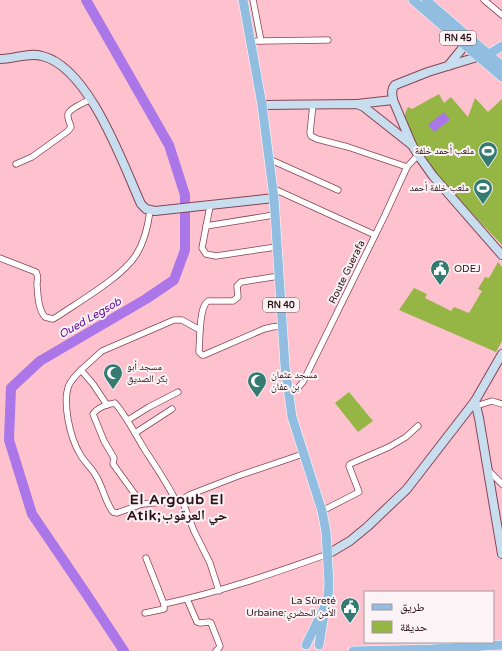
<svg xmlns="http://www.w3.org/2000/svg" width="502" height="651" viewBox="0 0 502 651" font-family="'Varela Round','Noto Naskh Arabic',sans-serif">
  <rect width="100%" height="100%" fill="#fec2cf"/>
  <g fill="#95b545">
    <path d="M 439,94 L 444,103 L 451,97 L 468,117 L 475,98 L 488,112 L 502,99 L 502,245 L 423,162 C 418,154 405,128 404,120 C 404,115 406,111 408,107 L 412,109 Z"/>
    <path d="M 498,262 L 502,267 L 502,341 L 496,352 L 399,310 L 414,288 L 427,294 L 425,298 L 451,311 L 454,307 L 469,313 L 482,291 L 478,289 L 485,277 L 489,278 Z"/>
    <path d="M 349,392 L 373,421 L 358,432 L 335,403 Z"/>
  </g>
  <path fill="#ab76e7" d="M 444,112 L 450,120 L 434,132 L 428,125 Z"/>
  <g fill="none" stroke-linecap="round" stroke-linejoin="round">
    <path stroke="#ab76e7" stroke-width="10" d="M 86,0 L 169,145 L 185,195 L 185,250 L 174,280 L 146,299 L 40,361 L 11,388 L 9,440 L 32,514 L 85,592 L 124,651"/>
    <g stroke="#844556" stroke-width="7">
      <g id="street">
        <path d="M 253,0 L 261,41 L 257,41"/>
        <path d="M 484,0 L 502,15"/>
        <path d="M 261,41 L 328,40"/>
        <path d="M 313,104 L 310,133 L 311,136 L 317,139 L 348,147 L 407,167"/>
        <path d="M 269,159 L 338,190"/>
        <path d="M 16,164 L 32,157 L 68,131 L 71,127 C 70,123 67,118 68,114 C 70,108 86,102 91,99"/>
        <path d="M 272,188 L 375,235"/>
        <path d="M 210,206 L 202,248 L 206,254 L 216,256 L 276,247"/>
        <path d="M 206,226 L 274,215"/>
        <path d="M 0,258 L 36,272 C 39,277 37,280 37,285 C 38,295 38,309 45,317 L 53,319 L 58,316 C 80,301 122,277 136,255 C 145,241 148,226 150,211"/>
        <path d="M 200,330 C 201,322 201,306 208,301 L 233,301 L 238,297 L 237,286 L 241,282 L 279,276"/>
        <path d="M 81,370 C 76,375 72,379 69,385 C 62,402 70,438 80,454 C 84,462 92,468 96,476 C 103,487 105,502 113,512 L 117,513 L 142,504 L 176,501 L 182,500 L 189,495 L 238,476 L 303,454"/>
        <path d="M 289,393 L 296,390 L 303,382 L 385,215 L 407,167 L 418,155"/>
        <path d="M 107,405 L 93,384 L 81,370 L 102,351 L 174,320 L 182,320 L 200,330 L 199,352 L 202,355 L 204,355 L 264,329 L 272,327 L 282,326"/>
        <path d="M 476,406 L 492,401 L 502,404"/>
        <path d="M 128,420 L 149,407 L 178,392"/>
        <path d="M 135,433 L 172,409"/>
        <path d="M 488,470 L 502,484"/>
        <path d="M 182,500 L 194,531 L 210,563 L 219,591"/>
        <path d="M 142,504 L 113,464 L 114,458 L 104,441 L 93,414 C 97,408 107,404 115,403 C 127,417 135,434 145,450 C 156,467 167,483 176,501"/>
        <path d="M 322,511 L 359,492 L 349,466 L 350,464 L 389,447 L 406,437 L 418,426"/>
        <path d="M 146,558 L 164,604"/>
        <path d="M 187,599 L 197,622 L 200,623 L 209,622 L 211,623 L 220,646 L 219,648 L 216,651"/>
        <path d="M 145,613 L 164,609 L 164,604 C 221,592 274,573 328,554"/>
      </g>
    </g>
    <g stroke="#844556" stroke-width="10">
      <g id="secondary">
        <path d="M 483,53 L 477,57 L 428,72 L 395,85 L 393,88 L 392,92 L 393,100 L 412,145 L 418,155 L 433,176 L 502,255"/>
        <path d="M 0,59 C 14,59 29,52 42,56 C 89,67 123,164 141,204 L 146,209 L 155,211 L 274,198"/>
        <path d="M 448,66 L 465,45"/>
        <path d="M 357,104 L 393,100"/>
        <path d="M 262,105 L 357,104 L 364,107 L 412,145"/>
        <path d="M 475,401 L 479,418 L 502,554"/>
        <path d="M 328,554 L 350,541 L 367,527 L 407,489 L 475,401 L 502,354"/>
      </g>
    </g>
    <g stroke="#fff" stroke-width="10">
      <g id="primary">
        <path d="M 243,0 L 262,105 L 274,198 L 285,366 L 292,417 L 322,511 L 326,532 L 329,584 L 328,596 L 325,606 L 306,645"/>
        <path d="M 413,0 L 502,77"/>
        <path d="M 426,0 L 502,66"/>
        <path d="M 489,54 L 502,46"/>
        <path d="M 319,645 L 324,615"/>
        <path d="M 353,651 L 433,649 L 502,645"/>
      </g>
    </g>
    <use href="#street" stroke="#fff" stroke-width="5.5"/>
    <use href="#secondary" stroke="#c8deef" stroke-width="8"/>
    <use href="#primary" stroke="#91bee0" stroke-width="9"/>
  </g>
  <defs>
    <g id="stadium-pin" transform="scale(1)"><path d="M0 17L-7.5 6A9.5 9.5 0 1 1 7.5 6Z" fill="#357b72" stroke="#fbf3f5"/><path d="M0-5a6.5 5 0 1 0 0 10a6.5 5 0 1 0 0-10ZM-3.5-1.8h7v3.6h-7Z" fill="#fff"/></g>
    <g id="civic-pin" transform="scale(1)"><path d="M0 17L-7.5 6A9.5 9.5 0 1 1 7.5 6Z" fill="#357b72" stroke="#fbf3f5"/><path d="M-.6-6.5H3V-4.5H.6V-3L4-1V1h2V6H-6V1h2V-1L-.6-3ZM-1.2 2.5V6h2.4V2.5Z" fill="#fff"/></g>
    <g id="mosque-pin" transform="scale(1)"><path d="M0 17L-7.5 6A9.5 9.5 0 1 1 7.5 6Z" fill="#357b72" stroke="#fbf3f5"/><path d="M3.5-4.9A6 6 0 1 0 3.5 4.9A5 5 0 1 1 3.5-4.9Z" fill="#fff"/></g>
  </defs>
  <g fill-rule="evenodd">
    <use href="#stadium-pin" x="488" y="151"/>
    <use href="#stadium-pin" x="483" y="188"/>
    <use href="#civic-pin" x="440" y="269"/>
    <use href="#mosque-pin" x="113" y="373"/>
    <use href="#mosque-pin" x="257" y="381"/>
    <use href="#civic-pin" x="350" y="607"/>
  </g>
  <g text-anchor="middle" dominant-baseline="central" stroke-width="4" stroke-linejoin="round" paint-order="stroke">
    <g fill="#fbf3f5" stroke="#69545a" stroke-width="1">
      <rect x="440" y="31" width="36" height="14" rx="3"/>
      <rect x="263" y="298" width="36" height="14" rx="3"/>
    </g>
    <g font-size="9" font-weight="bold" fill="#2a1017">
      <text x="458" y="38">RN 45</text>
      <text x="281" y="305">RN 40</text>
    </g>
    <g font-size="10" fill="#2a1017" stroke="#fbf3f5" text-anchor="end">
      <text x="474" y="151">ملعب أحمد خلفة</text>
      <text x="469" y="188">ملعب خلفة أحمد</text>
      <text x="454" y="269" text-anchor="start">ODEJ</text>
      <text x="127" y="367" text-anchor="start">مسجد أبو<tspan x="127" dy="12">بكر الصديق</tspan></text>
      <text x="271" y="375" text-anchor="start">مسجد عثمان<tspan x="271" dy="12">بن عفان</tspan></text>
      <text x="336" y="601">La Sûreté<tspan x="336" dy="12">Urbaine;الأمن الحضري</tspan></text>
    </g>
    <g font-size="10" fill="#2a1017" stroke="#fbf3f5">
      <text transform="translate(347 272) rotate(-64)">Route Guerafa</text>
    </g>
    <g font-size="11" font-style="italic" fill="#590093" stroke="#fbf3f5">
      <text transform="translate(90 318) rotate(-30)">Oued Legsob</text>
    </g>
    <g font-size="14" font-weight="bold" letter-spacing="1" fill="#2a1017" stroke="#fbf3f5">
      <text x="177" y="499">El Argoub El<tspan x="177" dy="16">Atik;حي العرقوب</tspan></text>
    </g>
  </g>
  <rect x="364" y="591" width="130" height="52" fill="#fbf3f5" stroke="#a7989c"/>
  <rect x="372" y="604" width="20" height="6" fill="#91bee0" stroke="#a7989c"/>
  <text x="400" y="611" font-size="12" fill="#2a1017">طريق</text>
  <rect x="372" y="621" width="20" height="12" fill="#95b545" stroke="#a7989c"/>
  <text x="400" y="631" font-size="12" fill="#2a1017">حديقة</text>
</svg>
